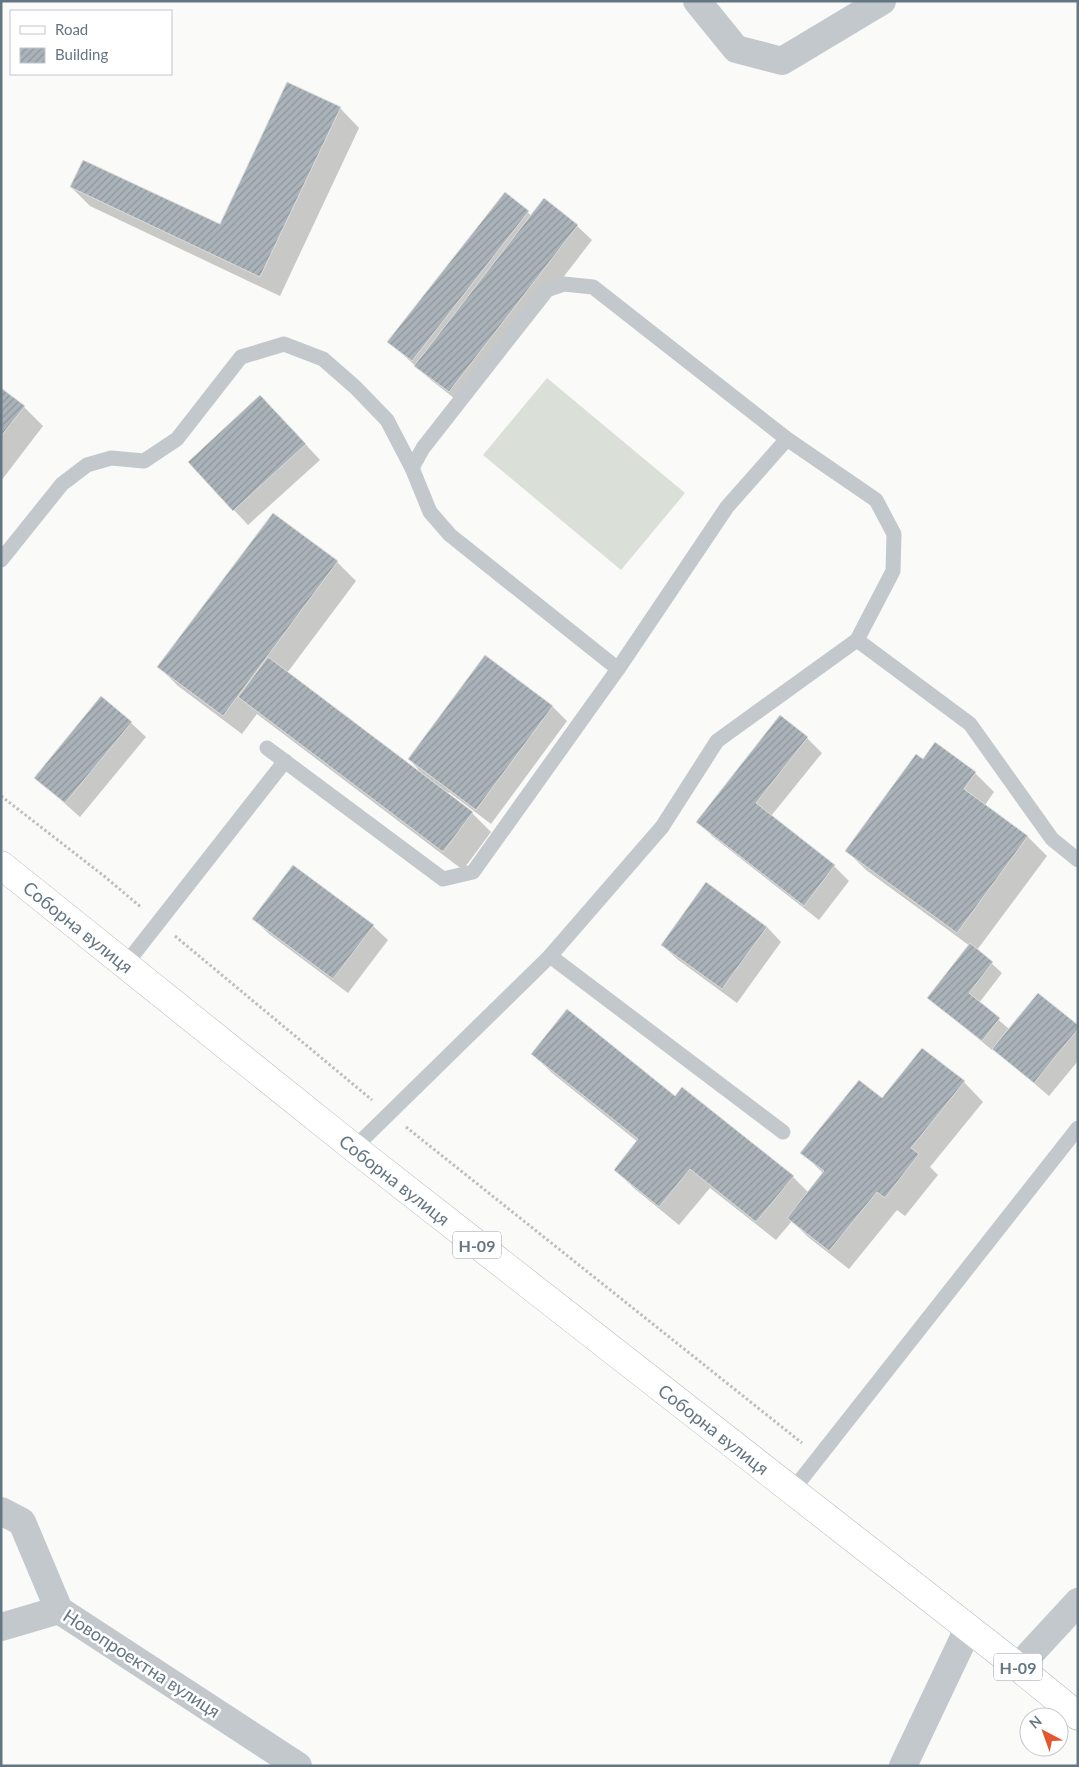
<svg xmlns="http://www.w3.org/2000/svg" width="1079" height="1767" viewBox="0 0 1079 1767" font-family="Lato,sans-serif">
  <defs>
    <pattern id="building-hatch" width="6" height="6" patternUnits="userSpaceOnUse" patternTransform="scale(1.25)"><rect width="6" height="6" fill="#aab3b9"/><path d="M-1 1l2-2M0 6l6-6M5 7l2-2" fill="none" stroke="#8e969c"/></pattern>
  </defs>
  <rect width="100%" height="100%" fill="#fafaf8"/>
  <path fill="#dadfd7" d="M 547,378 L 685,493 L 621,570 L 483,455 Z"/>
  <g fill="#0003">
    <path d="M 340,108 L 359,128 L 280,296 L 90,206 L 71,187 L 221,226 Z"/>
    <path d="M 505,194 L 532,216 L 577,226 L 592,240 L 464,406 L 431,380 L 389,342 Z"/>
    <path d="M 1,389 L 24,407 L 43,426 L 1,481 Z"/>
    <path d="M 275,411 L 320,460 L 248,525 L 189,462 Z"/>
    <path d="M 337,562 L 356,581 L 287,673 L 425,777 L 409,759 L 485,657 L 553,707 L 567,721 L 491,824 L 449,792 L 448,794 L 472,813 L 491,832 L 463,870 L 257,714 L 242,734 L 178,686 L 159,667 Z"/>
    <path d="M 131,723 L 146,737 L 80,817 L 35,777 Z"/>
    <path d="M 807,738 L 822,753 L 771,816 L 834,866 L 849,881 L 819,920 L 712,836 L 698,821 Z"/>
    <path d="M 924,761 L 975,773 L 994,792 L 985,805 L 1028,837 L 1047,856 L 977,950 L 1002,973 L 979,1003 L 1009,1029 L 1078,1027 L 1078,1061 L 1049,1096 L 993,1048 L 992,1050 L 929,998 L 970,946 L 866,870 L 847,851 Z"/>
    <path d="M 254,919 L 373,926 L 388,940 L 348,993 L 269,934 Z"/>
    <path d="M 767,927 L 781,942 L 737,1003 L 677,959 L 662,945 Z"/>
    <path d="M 533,1054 L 676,1097 L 793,1177 L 809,1193 L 824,1174 L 802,1153 L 882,1100 L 964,1082 L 983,1102 L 930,1167 L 938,1175 L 905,1216 L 897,1210 L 849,1269 L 808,1237 L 792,1221 L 776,1240 L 710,1188 L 679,1225 L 635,1189 L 615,1170 L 638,1142 L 552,1073 Z"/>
  </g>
  <g fill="url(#building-hatch)" stroke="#dcdcda">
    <path d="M 287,82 L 341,107 L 260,277 L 70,187 L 83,160 L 220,224 Z"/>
    <path d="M 505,192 L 529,211 L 412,361 L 387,342 Z"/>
    <path d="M 544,198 L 578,225 L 449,392 L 414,366 Z"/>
    <path d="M 1,388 L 25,406 L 1,436 Z"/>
    <path d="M 260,395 L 306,444 L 233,511 L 188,462 Z"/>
    <path d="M 273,513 L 338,561 L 223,716 L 157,667 Z"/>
    <path d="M 485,655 L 553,706 L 476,810 L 408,759 Z"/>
    <path d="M 268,657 L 473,812 L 443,852 L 238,697 Z"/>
    <path d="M 101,696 L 132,722 L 65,803 L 34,778 Z"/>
    <path d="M 780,715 L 808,737 L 756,803 L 835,865 L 804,906 L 696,822 Z"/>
    <path d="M 935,742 L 976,772 L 964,789 L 1028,836 L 957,933 L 845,851 L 916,754 L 923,759 Z"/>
    <path d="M 293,865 L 374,925 L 333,979 L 252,919 Z"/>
    <path d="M 706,882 L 767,927 L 722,989 L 661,945 Z"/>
    <path d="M 970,943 L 993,962 L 969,993 L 1000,1018 L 982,1041 L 927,998 Z"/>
    <path d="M 1038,993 L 1078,1025 L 1078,1029 L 1034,1083 L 992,1049 Z"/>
    <path d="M 567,1009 L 675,1096 L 682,1087 L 794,1176 L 756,1222 L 690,1169 L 659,1207 L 614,1170 L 638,1139 L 531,1054 Z"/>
    <path d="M 922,1048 L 965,1081 L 911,1148 L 919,1154 L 885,1198 L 877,1192 L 829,1251 L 787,1218 L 824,1171 L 800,1153 L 859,1080 L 882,1098 Z"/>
  </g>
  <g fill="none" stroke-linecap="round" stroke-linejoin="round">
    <g stroke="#b5babe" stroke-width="29">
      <g id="primary">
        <path id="s1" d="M 1,865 L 354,1148 L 1018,1667 L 1078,1716"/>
      </g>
    </g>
    <g stroke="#bbbfc2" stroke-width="3" stroke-dasharray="2.5 2.5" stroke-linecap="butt">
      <path d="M 1,796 L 104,876 L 142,908"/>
      <path d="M 175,936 L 372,1100"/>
      <path d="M 406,1127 L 802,1443"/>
    </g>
    <g stroke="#c3c8cc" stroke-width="15">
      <path d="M 1,560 L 62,484 L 87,465 L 111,458 L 144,461 L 177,439 L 241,357 L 284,344 L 323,359 L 355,387 L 387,420 L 412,468"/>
      <path d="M 857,640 L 970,724 L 1052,839 L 1078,860"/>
      <path d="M 618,669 L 727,507 L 787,439"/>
      <path d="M 267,748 L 443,879 L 473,872 L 618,669 L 450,535 L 430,512 L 412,468 L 423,448 L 547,290 L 564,284 L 593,287 L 787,439 L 876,500 L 894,534 L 893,571 L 857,640 L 717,741 L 662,827 L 550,956 L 354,1148"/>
      <path d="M 550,956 L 783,1132"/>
      <path d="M 125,965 L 285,761"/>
      <path d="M 792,1491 L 1078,1128"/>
    </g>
    <g stroke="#c3c8cc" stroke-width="28">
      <path d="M 697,1 L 736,49 L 782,61 L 882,1"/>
      <path d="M 1,1511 L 22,1522 L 59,1610 L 298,1766"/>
      <path d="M 1,1627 L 59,1610"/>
      <path d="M 1018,1667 L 1078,1602"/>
      <path d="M 903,1766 L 968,1629"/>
    </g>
    <use href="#primary" stroke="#fff" stroke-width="28"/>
  </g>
  <g text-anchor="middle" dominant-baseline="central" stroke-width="5" stroke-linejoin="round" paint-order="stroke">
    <g fill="#fff" stroke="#939fa8" stroke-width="1">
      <rect x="453" y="1231.5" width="48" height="27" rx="4"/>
      <rect x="994" y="1653.5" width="48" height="27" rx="4"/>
    </g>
    <g font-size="16" font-weight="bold" fill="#657683">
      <text x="477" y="1245">Н-09</text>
      <text x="1018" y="1667">Н-09</text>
    </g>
    <g font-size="18" fill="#657683" stroke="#fff">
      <text stroke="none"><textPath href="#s1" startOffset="99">Соборна вулиця</textPath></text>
      <text stroke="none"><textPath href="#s1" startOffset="504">Соборна вулиця</textPath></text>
      <text stroke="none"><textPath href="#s1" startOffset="909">Соборна вулиця</textPath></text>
      <text transform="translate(142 1663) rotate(33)">Новопроектна вулиця</text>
    </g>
  </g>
  <rect width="1079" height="1767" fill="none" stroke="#657683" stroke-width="5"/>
  <rect x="10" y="10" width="162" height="65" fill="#ffffff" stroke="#c1c8cd"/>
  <rect x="20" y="26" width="25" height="8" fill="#ffffff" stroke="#c1c8cd"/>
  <text x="55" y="35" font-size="15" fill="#657683">Road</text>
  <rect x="20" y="48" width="25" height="15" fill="url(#building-hatch)" stroke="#c1c8cd"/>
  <text x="55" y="60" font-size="15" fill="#657683">Building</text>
  <g transform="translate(1044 1732) rotate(319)"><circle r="24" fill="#ffffff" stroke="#c1c8cd"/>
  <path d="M0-4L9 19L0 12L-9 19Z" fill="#e4572e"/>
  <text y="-8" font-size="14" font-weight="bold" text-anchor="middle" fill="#657683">N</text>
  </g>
</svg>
